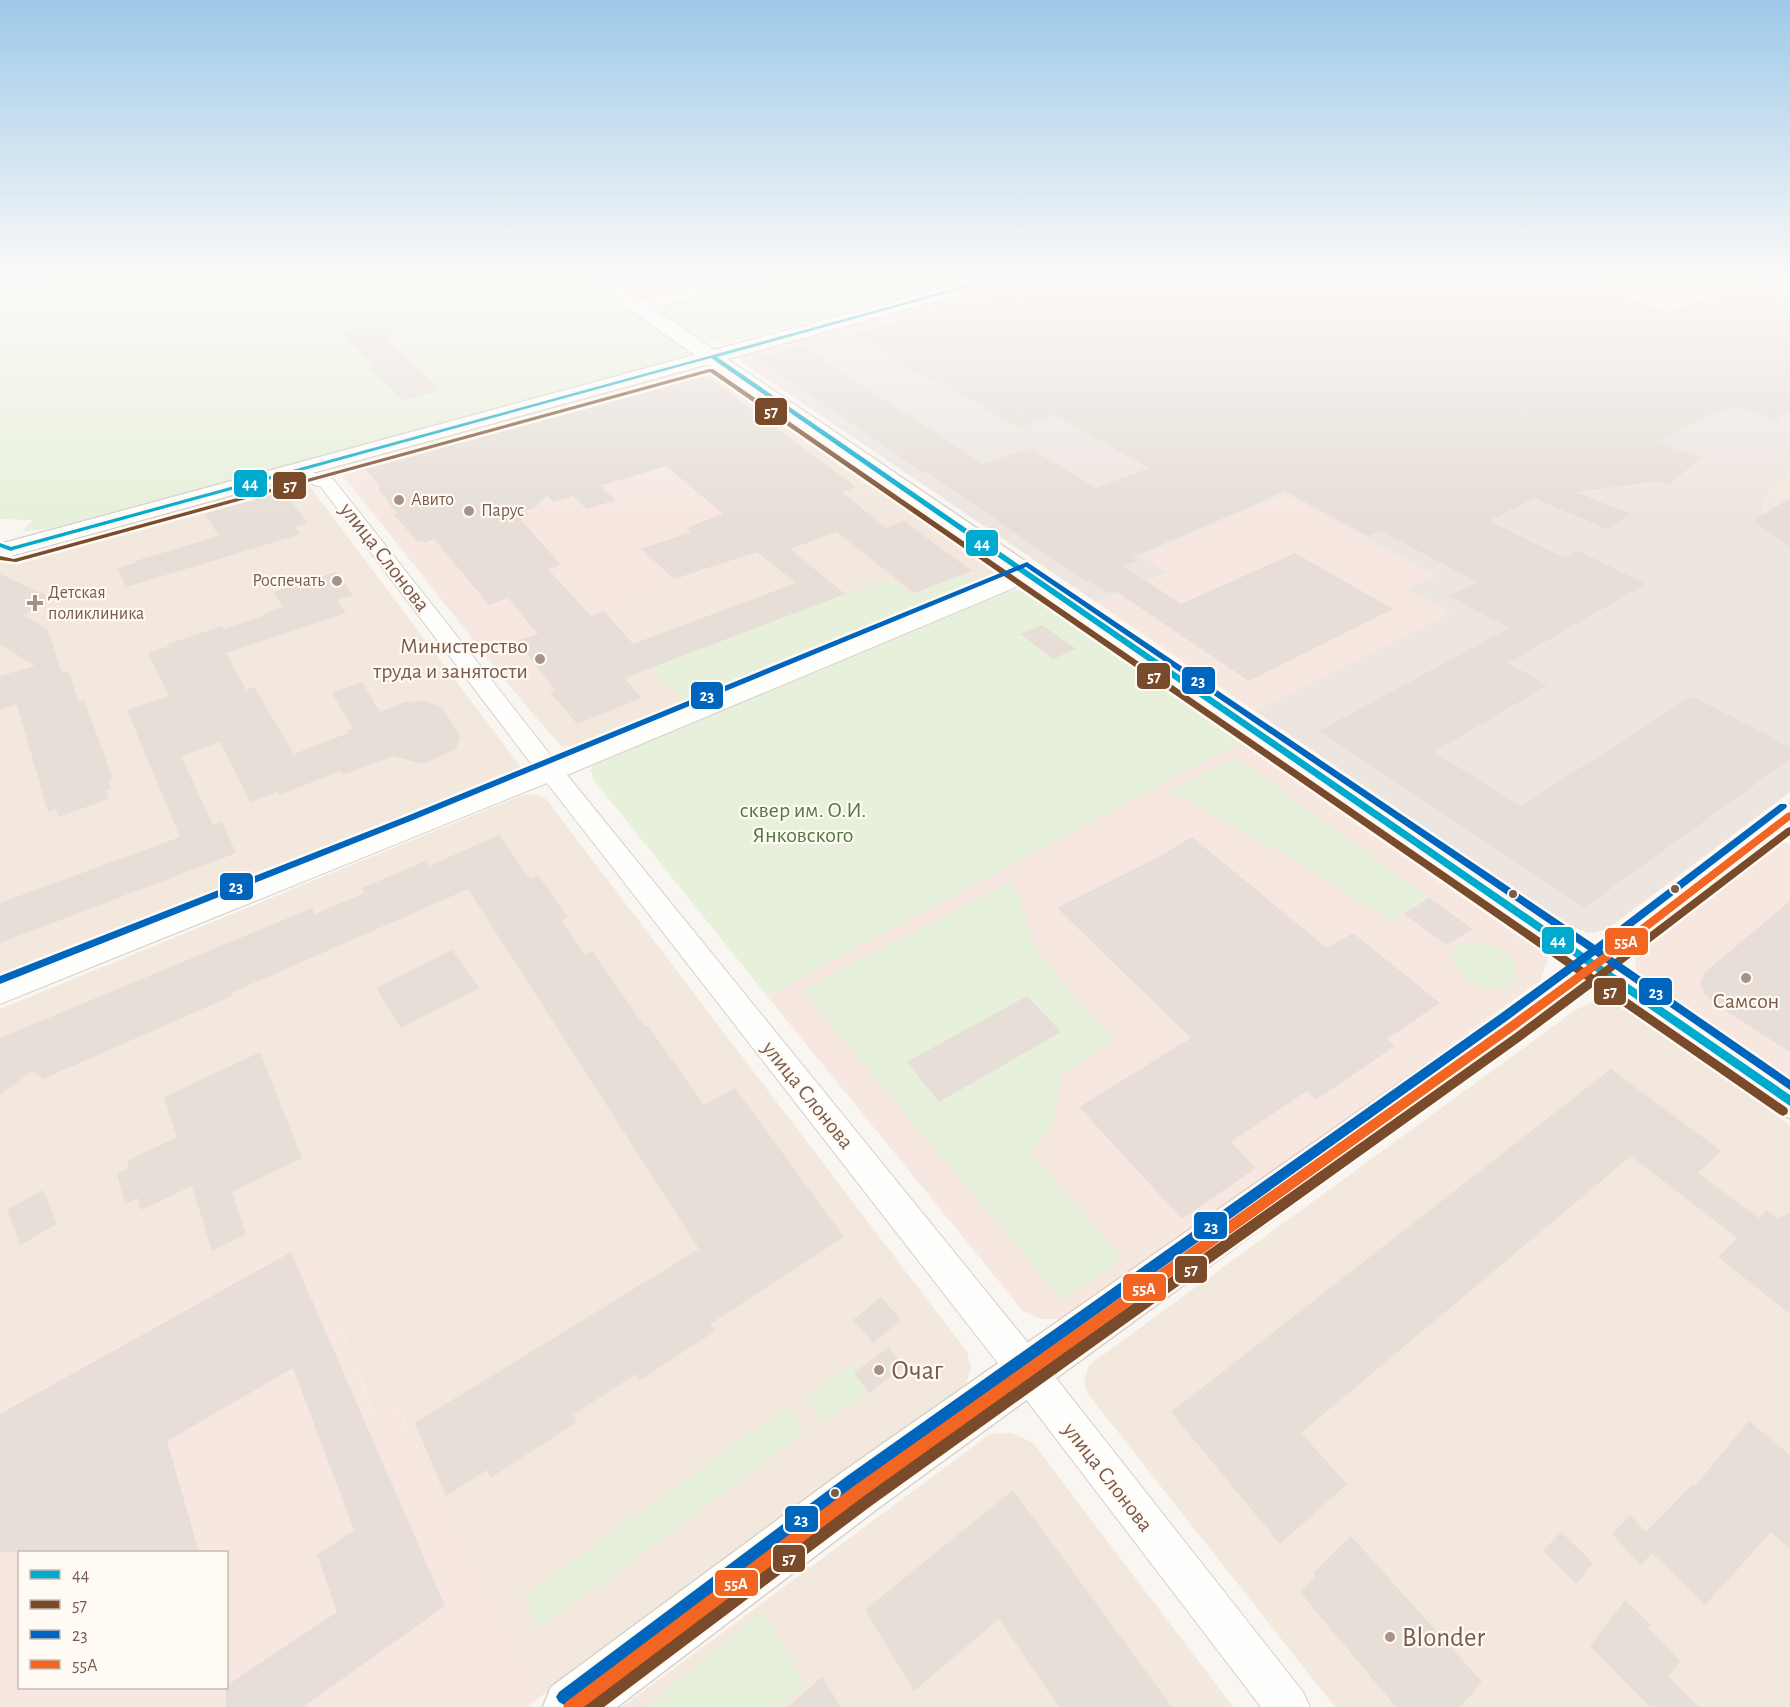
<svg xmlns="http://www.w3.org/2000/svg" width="1790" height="1707" viewBox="0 0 1790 1707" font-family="'Alegreya Sans',sans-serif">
  <rect width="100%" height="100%" fill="#f9f5f0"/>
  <g fill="#f2e8de">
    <path d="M 691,369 L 715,370 L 997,569 L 999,577 L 995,582 L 584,748 L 561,746 L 521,700 L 621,660 L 602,639 L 624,602 L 684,582 L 700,555 L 675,534 L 686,528 L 750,505 L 680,412 L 641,382 Z"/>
    <path d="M 1790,473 L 1790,519 L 1761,510 L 1773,486 Z"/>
    <path d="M 294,480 L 308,484 L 520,766 L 519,772 L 510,779 L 0,977 L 0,558 L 279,481 Z"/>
    <path d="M 534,794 L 546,799 L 967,1352 L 971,1368 L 964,1389 L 543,1695 L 395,1402 L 375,1415 L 306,1236 L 0,1407 L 0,1009 L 523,795 Z"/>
    <path d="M 1592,1003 L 1608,1003 L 1625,1009 L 1790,1125 L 1790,1707 L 1335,1707 L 1088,1394 L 1084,1382 L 1089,1365 L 1577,1009 Z"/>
    <path d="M 1012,1433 L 1033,1443 L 1233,1707 L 622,1707 L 990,1434 Z"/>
  </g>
  <g fill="#f6e8e1" fill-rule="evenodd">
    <path d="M 641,382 L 680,412 L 750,505 L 686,528 L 676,534 L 713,567 L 684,582 L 625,602 L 645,622 L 602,638 L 622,660 L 521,700 L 341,473 L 342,468 L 348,464 Z"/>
    <path d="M 1285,494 L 1435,576 L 1407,589 L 1452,613 L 1255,711 L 1096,602 L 1166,574 L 1141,556 Z"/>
    <path d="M 1242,741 L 1528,939 L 1543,951 L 1548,959 L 1540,981 L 1063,1319 L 1041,1319 L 1023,1311 L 767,996 Z"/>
    <path d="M 1779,839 L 1790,845 L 1790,1080 L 1648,982 L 1636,970 L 1635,958 Z"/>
    <path d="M 306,1236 L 374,1414 L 394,1401 L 543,1695 L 527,1707 L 0,1707 L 0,1407 ZM 20,1552 L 226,1552 L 226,1688 L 20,1688 Z"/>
  </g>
  <g fill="#ede5e0">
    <path d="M 605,277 L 737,277 L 649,298 L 631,294 Z"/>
    <path d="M 1026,277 L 1438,277 L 1467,287 L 1633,451 L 1723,411 L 1671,391 L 1790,315 L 1790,473 L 1773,486 L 1761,510 L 1790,531 L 1790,792 L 1606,930 L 1588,933 L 1568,925 L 1255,711 L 1451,613 L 1406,589 L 1435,576 L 1285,494 L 1141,556 L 1167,573 L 1096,602 L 742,362 L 741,357 L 748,352 Z"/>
  </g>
  <g fill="#e7f0db">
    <path d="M 47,277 L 582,277 L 680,343 L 693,353 L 694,356 L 47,529 L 22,531 L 33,520 L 0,519 L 0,286 Z"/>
    <path d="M 770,277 L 976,277 L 726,343 L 705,341 L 656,310 L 663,304 Z"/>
    <path d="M 961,575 L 982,585 L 687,705 L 651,668 L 845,594 L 892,580 L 910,595 Z"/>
    <path d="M 1017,590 L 1036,595 L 1242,741 L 767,996 L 593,779 L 591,769 L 598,761 L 1007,592 Z"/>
    <path d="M 1237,758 L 1429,898 L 1391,921 L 1291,858 L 1169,790 Z"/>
    <path d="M 1013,881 L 1038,954 L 1114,1040 L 1060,1075 L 1054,1122 L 1031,1153 L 1123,1259 L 1063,1301 L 801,990 Z"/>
    <path d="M 1472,942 C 1494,944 1522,954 1515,982 C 1493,999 1459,982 1451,957 C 1455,946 1460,943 1472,942 Z"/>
    <path d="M 854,1365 L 870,1392 L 822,1422 L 806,1395 Z"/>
    <path d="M 787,1407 L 804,1433 L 540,1628 L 523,1597 Z"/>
    <path d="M 764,1611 L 805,1685 L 780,1707 L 646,1707 Z"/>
  </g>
  <g fill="#e6ded7" fill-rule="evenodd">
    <path d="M 1059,277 L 1620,277 L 1596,287 L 1670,312 L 1707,297 L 1712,298 L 1730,291 L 1740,294 L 1755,289 L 1790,300 L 1790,411 L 1776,420 L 1733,406 L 1656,441 L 1702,458 L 1668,485 L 1659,481 L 1575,492 L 1631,514 L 1607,529 L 1534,498 L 1489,521 L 1565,558 L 1578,551 L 1646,584 L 1508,663 L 1548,685 L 1434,752 L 1521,806 L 1692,696 L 1790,747 L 1790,759 L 1584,908 L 1319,731 L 1509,628 L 1449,596 L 1477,582 L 1381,531 L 1369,536 L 1285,491 L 1132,557 L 1138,560 L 1124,566 L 1181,604 L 1295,553 L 1393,609 L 1249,681 L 1115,591 L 1109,593 L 1090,580 L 1086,581 L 926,472 L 923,473 L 758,358 L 802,346 L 983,464 L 1030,448 L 1096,488 L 1149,468 L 1055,415 L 1019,428 L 941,382 L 935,383 L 853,334 Z"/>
    <path d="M 358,328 L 394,328 L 387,339 L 441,390 L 402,400 L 368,366 L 374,364 L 338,333 Z"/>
    <path d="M 703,373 L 856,487 L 842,492 L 886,528 L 904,521 L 972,571 L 914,593 L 837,532 L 790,549 L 845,594 L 624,678 L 642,698 L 577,724 L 550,692 L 555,690 L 517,641 L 538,634 L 508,598 L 489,605 L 434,539 L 424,543 L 422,540 L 418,542 L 394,515 L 397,514 L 378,488 L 380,487 L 363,466 ZM 666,466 L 723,514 L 686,528 L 691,532 L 641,549 L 674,579 L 757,552 L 796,583 L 633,644 L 604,611 L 591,616 L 548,569 L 561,565 L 521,520 L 528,514 L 525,511 L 533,509 L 547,496 L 553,502 L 573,496 L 587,509 L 616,500 L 600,486 Z"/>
    <path d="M 284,491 L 307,523 L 295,527 L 301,534 L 126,587 L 117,568 L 136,563 L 135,561 L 219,536 L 205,514 Z"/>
    <path d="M 1790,498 L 1790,547 L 1753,521 Z"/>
    <path d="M 336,572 L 353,595 L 337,600 L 346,613 L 226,653 L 246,690 L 254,687 L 294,754 L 348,733 L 346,731 L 353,729 L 332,693 L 362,682 L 380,712 L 405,702 L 426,701 L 442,708 L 460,735 L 456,749 L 423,764 L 393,756 L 343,775 L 341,771 L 279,795 L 277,792 L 250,802 L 220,742 L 181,756 L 213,825 L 222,822 L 236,853 L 0,943 L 0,903 L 180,837 L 127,710 L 169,696 L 148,653 L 169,646 L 168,644 L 222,626 L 224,629 L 264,616 L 262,614 L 283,607 L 273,592 Z"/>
    <path d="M 0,574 L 54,599 L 24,615 L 48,630 L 62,673 L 68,671 L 79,702 L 84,700 L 113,779 L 108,781 L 111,789 L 106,791 L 109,799 L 58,817 L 56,809 L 48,812 L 17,704 L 0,710 L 0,676 L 35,666 L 0,644 Z"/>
    <path d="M 1042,625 L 1076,649 L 1053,659 L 1020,634 Z"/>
    <path d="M 499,835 L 530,879 L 538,875 L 568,917 L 561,920 L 585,955 L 592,951 L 645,1027 L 648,1026 L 704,1105 L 735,1088 L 844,1237 L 710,1324 L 715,1331 L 639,1381 L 636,1374 L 573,1415 L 577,1422 L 490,1478 L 487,1470 L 446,1496 L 415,1423 L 699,1249 L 468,889 L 231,993 L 232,996 L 43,1079 L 32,1071 L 0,1095 L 0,1038 L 312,908 L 315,914 L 365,893 L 362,888 L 426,861 L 429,866 Z"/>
    <path d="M 1192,837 L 1327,948 L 1353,933 L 1440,1003 L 1387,1039 L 1395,1046 L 1316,1100 L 1307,1091 L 1231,1142 L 1256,1168 L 1182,1219 L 1079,1107 L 1191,1038 L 1057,908 L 1155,859 Z"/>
    <path d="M 1429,898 L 1473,929 L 1447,945 L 1404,914 Z"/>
    <path d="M 1790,901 L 1790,1052 L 1712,1002 L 1704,993 L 1700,983 L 1704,973 Z"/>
    <path d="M 452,950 L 479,988 L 401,1028 L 376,988 Z"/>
    <path d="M 1027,996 L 1061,1032 L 939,1102 L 907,1062 Z"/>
    <path d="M 260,1052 L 302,1158 L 232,1192 L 246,1234 L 212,1251 L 192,1186 L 141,1210 L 138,1198 L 125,1204 L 117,1174 L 129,1168 L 127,1161 L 177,1137 L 164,1097 Z"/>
    <path d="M 1611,1069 L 1721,1151 L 1698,1173 L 1759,1218 L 1766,1210 L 1777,1218 L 1790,1213 L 1790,1314 L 1718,1257 L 1737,1238 L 1631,1156 L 1301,1433 L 1347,1484 L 1280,1544 L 1171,1412 Z"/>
    <path d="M 43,1190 L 57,1224 L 20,1245 L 7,1210 Z"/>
    <path d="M 291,1252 L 445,1606 L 303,1707 L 226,1707 L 226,1686 L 337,1612 L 317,1555 L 354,1530 L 293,1368 L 167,1441 L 199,1552 L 0,1552 L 0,1414 Z"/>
    <path d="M 881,1297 L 901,1320 L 873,1343 L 853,1320 Z"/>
    <path d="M 889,1347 L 904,1367 L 869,1393 L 854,1373 Z"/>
    <path d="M 1749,1421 L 1790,1455 L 1790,1549 L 1771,1532 L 1705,1605 L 1652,1553 L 1641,1565 L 1612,1534 L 1630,1515 L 1646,1532 L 1693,1484 L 1695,1486 Z"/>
    <path d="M 1013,1490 L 1172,1707 L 1059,1707 L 999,1619 L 914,1691 L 865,1610 Z"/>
    <path d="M 1561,1532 L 1593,1563 L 1576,1584 L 1543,1551 Z"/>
    <path d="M 1351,1536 L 1482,1682 L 1460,1707 L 1396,1707 L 1300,1592 L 1316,1576 L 1313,1573 Z"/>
    <path d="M 1625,1600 L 1651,1625 L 1648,1628 L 1680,1661 L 1668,1677 L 1699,1707 L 1650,1707 L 1590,1646 Z"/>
    <path d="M 822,1677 L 841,1707 L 788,1707 Z"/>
  </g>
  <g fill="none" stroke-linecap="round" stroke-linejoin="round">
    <g stroke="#d7d1cb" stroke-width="2">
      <g id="street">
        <path d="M 1741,277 L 1761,277 L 1790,285 L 1790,293 L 1743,280 Z"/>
        <path d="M 295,467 L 333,479 L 556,762 L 1019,572 L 1033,572 L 1036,576 L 1033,580 L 567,775 L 1041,1359 L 1303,1692 L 1310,1707 L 1261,1707 L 1015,1385 L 547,783 L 0,1004 L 0,981 L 406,823 L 536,770 L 321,487 L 289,476 L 286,472 L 289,468 Z"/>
      </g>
    </g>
    <g stroke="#d9d2cb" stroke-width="3">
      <g id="secondary">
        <path d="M 6,277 L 42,277 L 39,281 L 0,288 L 0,278 Z"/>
        <path d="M 587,277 L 606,277 L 640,300 L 735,277 L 762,277 L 760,281 L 652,308 L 714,350 L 984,277 L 1010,277 L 1008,281 L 727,359 L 1594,947 L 1779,807 L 1790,804 L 1790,832 L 1621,965 L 1790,1080 L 1790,1118 L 1776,1113 L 1594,985 L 877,1509 L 617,1707 L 543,1707 L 551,1687 L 841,1473 L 1567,966 L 708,364 L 0,559 L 0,544 L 695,355 L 589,281 Z"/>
      </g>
    </g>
    <use href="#street" fill="#fefefd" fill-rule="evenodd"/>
    <use href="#secondary" fill="#fefefd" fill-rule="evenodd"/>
    <g stroke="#fffaf3" stroke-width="5">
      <path id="bus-1" d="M 998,277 L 1004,277 L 717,357 L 1790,1095 L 1790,1106 L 711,358 L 13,550 L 11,551 L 0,547 L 0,543 L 11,547 Z"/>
    </g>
    <g stroke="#fffaf3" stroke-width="5">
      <path id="bus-2" d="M 709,369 L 713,369 L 1594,975 L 1787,828 L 1790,827 L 1790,835 L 1601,980 L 1787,1108 L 1788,1111 L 1787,1114 L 1783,1116 L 1779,1114 L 1594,986 L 1522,1040 L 871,1506 L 604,1707 L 583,1707 L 586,1702 L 861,1496 L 1514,1034 L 1586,980 L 710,372 L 16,562 L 0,560 L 0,556 L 14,559 Z"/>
    </g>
    <g stroke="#fffaf3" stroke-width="5">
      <path id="bus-3" d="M 1027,562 L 1595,945 L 1780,804 L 1786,804 L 1787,806 L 1786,808 L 1602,950 L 1790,1080 L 1790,1090 L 1595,955 L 1508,1020 L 857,1486 L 569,1702 L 564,1705 L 559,1702 L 556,1697 L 559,1692 L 847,1476 L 1500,1014 L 1588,950 L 1026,567 L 413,820 L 0,984 L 0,976 L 407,816 Z"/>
    </g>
    <g stroke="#fffaf3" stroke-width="5">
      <path id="bus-4" d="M 1790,812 L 1790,820 L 1621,951 L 1515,1030 L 864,1496 L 584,1707 L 563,1707 L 566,1702 L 854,1486 L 1507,1024 L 1615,945 L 1787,813 Z"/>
    </g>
    <use href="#bus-1" fill="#00a9ce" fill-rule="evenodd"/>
    <use href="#bus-2" fill="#7a4b2a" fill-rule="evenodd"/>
    <use href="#bus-3" fill="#0065bd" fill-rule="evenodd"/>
    <use href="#bus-4" fill="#f26522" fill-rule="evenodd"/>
  </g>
  <linearGradient id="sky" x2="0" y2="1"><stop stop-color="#9ec9e9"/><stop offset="0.54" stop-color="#fcfaf8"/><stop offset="1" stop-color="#fcfaf8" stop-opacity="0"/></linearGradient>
  <rect width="1790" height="516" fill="url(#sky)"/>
  <g fill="#a69286" stroke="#fffaf3" stroke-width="2">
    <circle cx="399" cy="500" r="6"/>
    <circle cx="469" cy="511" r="6"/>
    <circle cx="337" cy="581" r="6"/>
    <path d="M32 594h6v6h6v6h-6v6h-6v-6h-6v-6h6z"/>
    <circle cx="540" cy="659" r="6"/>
    <circle cx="1746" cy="978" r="6"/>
    <circle cx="879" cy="1370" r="6"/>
    <circle cx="1390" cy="1637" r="6"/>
  </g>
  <g fill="#7a5c4d" stroke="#fffaf3" stroke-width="2">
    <circle cx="1675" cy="889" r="5"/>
    <circle cx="1513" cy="894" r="5"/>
    <circle cx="835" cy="1493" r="5"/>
  </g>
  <g text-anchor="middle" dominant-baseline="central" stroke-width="4.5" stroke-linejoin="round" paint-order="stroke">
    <g font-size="18" fill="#7a5c4d" stroke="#fffaf3" text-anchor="start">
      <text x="411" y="500">Авито</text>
      <text x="481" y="511">Парус</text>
      <text x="325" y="581" text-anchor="end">Роспечать</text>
      <text x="48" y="593">Детская<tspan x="48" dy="21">поликлиника</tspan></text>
    </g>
    <g font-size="22" fill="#7a5c4d" stroke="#fffaf3">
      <text transform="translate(385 557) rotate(52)">улица Слонова</text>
      <text transform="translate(808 1095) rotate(51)">улица Слонова</text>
      <text transform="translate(1108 1477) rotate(52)">улица Слонова</text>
    </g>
    <g font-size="22" fill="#7a5c4d" stroke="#fffaf3" text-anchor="end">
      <text x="528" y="646">Министерство<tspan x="528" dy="25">труда и занятости</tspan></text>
      <text x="1746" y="1001" text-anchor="middle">Самсон</text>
    </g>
    <g font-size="22" fill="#537a41" stroke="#fffaf3">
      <text x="803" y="810">сквер им. О.И.<tspan x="803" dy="25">Янковского</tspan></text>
    </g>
    <g font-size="27" fill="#7a5c4d" stroke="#fffaf3" text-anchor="start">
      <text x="891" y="1370">Очаг</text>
      <text x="1402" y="1637">Blonder</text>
    </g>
  </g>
  <g stroke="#fffaf3" stroke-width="2">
    <rect x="754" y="397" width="34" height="29" rx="6" fill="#7a4b2a"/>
    <rect x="233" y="469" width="35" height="29" rx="6" fill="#00a9ce"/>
    <rect x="272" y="471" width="35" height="29" rx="6" fill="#7a4b2a"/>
    <rect x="965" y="529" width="34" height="28" rx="6" fill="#00a9ce"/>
    <rect x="1136" y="662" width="35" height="28" rx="6" fill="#7a4b2a"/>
    <rect x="1181" y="666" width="35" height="29" rx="6" fill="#0065bd"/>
    <rect x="690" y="681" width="34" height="29" rx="6" fill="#0065bd"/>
    <rect x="219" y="872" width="35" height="29" rx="6" fill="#0065bd"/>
    <rect x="1541" y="926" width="34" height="29" rx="6" fill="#00a9ce"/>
    <rect x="1604" y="927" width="45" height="29" rx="6" fill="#f26522"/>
    <rect x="1593" y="977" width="34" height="29" rx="6" fill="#7a4b2a"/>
    <rect x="1638" y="977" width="35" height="29" rx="6" fill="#0065bd"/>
    <rect x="1193" y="1211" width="35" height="29" rx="6" fill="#0065bd"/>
    <rect x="1174" y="1255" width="34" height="29" rx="6" fill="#7a4b2a"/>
    <rect x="1122" y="1273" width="45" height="29" rx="6" fill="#f26522"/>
    <rect x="784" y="1505" width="35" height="28" rx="6" fill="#0065bd"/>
    <rect x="772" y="1544" width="34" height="29" rx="6" fill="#7a4b2a"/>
    <rect x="714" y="1569" width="45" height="28" rx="6" fill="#f26522"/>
  </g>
  <g font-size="16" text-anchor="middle" font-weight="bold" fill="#fff">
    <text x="771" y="417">57</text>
    <text x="250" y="489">44</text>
    <text x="290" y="491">57</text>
    <text x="982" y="549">44</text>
    <text x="1154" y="682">57</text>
    <text x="1198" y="686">23</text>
    <text x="707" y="701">23</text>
    <text x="236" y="892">23</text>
    <text x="1558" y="946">44</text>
    <text x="1626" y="947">55А</text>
    <text x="1610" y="997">57</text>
    <text x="1656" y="998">23</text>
    <text x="1211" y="1232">23</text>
    <text x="1191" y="1275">57</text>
    <text x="1144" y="1294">55А</text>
    <text x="801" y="1525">23</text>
    <text x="789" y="1564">57</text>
    <text x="736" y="1589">55А</text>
  </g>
  <rect x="18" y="1551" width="210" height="138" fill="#fffaf3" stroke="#cabbb1" stroke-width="1.5"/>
  <rect x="30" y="1570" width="30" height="9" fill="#00a9ce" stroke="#cabbb1" stroke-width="1.5"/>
  <text x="72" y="1581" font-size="18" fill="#7a5c4d">44</text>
  <rect x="30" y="1600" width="30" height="9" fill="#7a4b2a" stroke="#cabbb1" stroke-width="1.5"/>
  <text x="72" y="1611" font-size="18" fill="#7a5c4d">57</text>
  <rect x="30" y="1630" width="30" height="9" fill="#0065bd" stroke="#cabbb1" stroke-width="1.5"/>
  <text x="72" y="1641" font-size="18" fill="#7a5c4d">23</text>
  <rect x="30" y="1660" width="30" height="9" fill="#f26522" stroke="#cabbb1" stroke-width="1.5"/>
  <text x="72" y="1671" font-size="18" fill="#7a5c4d">55А</text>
</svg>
